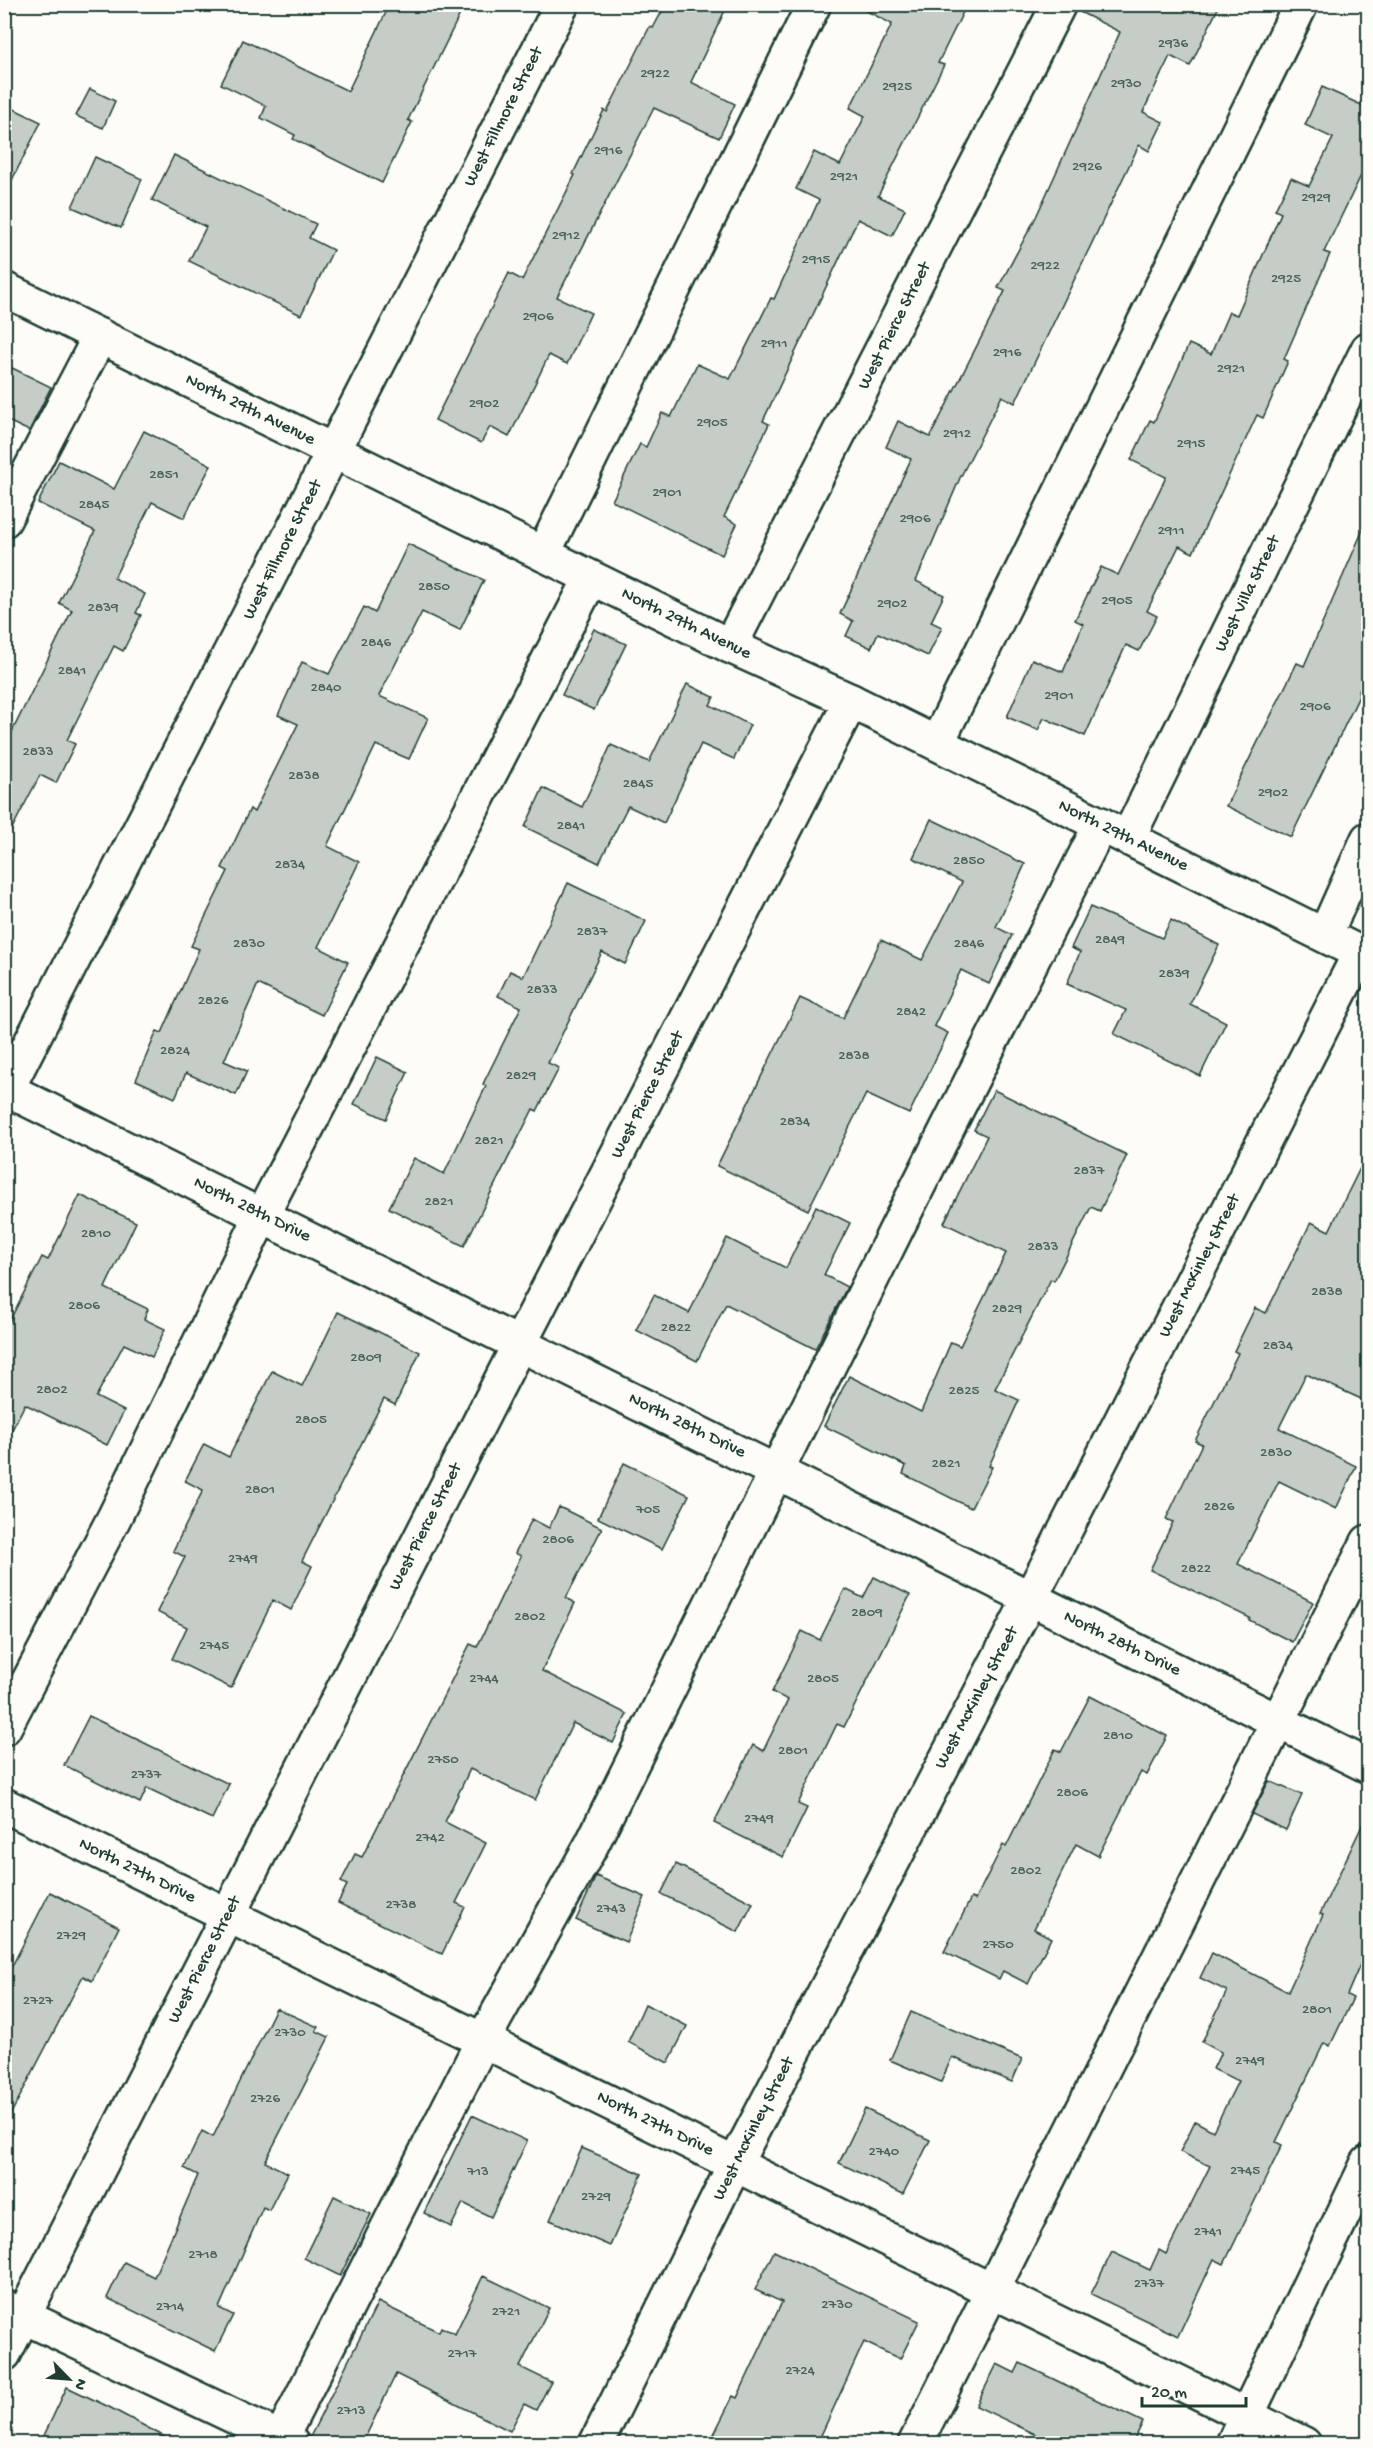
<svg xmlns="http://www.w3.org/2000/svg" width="1373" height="2448" viewBox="0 0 1373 2448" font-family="'Gochi Hand',sans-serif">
  <rect width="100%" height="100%" fill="#fdfcf7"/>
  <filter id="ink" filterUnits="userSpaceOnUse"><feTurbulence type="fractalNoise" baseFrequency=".0167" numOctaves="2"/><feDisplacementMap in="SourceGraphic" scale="12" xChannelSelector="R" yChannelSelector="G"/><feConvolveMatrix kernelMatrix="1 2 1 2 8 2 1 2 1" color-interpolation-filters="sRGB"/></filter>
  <g filter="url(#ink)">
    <g fill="#c6cdc7" stroke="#1f3d34" stroke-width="1.5">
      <path d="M 390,4 L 465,4 L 408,120 L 412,122 L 382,183 L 293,139 L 295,135 L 261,118 L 266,106 L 221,84 L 243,40 L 348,91 Z"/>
      <path d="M 666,4 L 728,4 L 691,82 L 735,104 L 719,138 L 654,108 L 557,297 L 591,313 L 567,364 L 549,355 L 509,437 L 490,427 L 481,443 L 435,420 L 509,273 L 522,280 L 575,175 L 573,174 L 604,110 L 607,112 L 650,26 L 653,28 Z"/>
      <path d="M 853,4 L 967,4 L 938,63 L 944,65 L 878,196 L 905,209 L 892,236 L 858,219 L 763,421 L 769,424 L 724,517 L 737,524 L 722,555 L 612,501 L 640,444 L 646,447 L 662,413 L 671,417 L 697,364 L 730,379 L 771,298 L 774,299 L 819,200 L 796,189 L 814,152 L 840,165 L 865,116 L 850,108 L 892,24 Z"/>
      <path d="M 1077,4 L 1220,4 L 1190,66 L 1170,56 L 1143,112 L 1163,122 L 1149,151 L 1139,145 L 1015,403 L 1002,396 L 960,478 L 916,581 L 944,595 L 931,622 L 942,627 L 928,656 L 878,633 L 871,648 L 846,636 L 853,621 L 840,614 L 911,459 L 886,447 L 898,421 L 930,437 L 1005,291 L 998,288 L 1036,217 L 1120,32 L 1076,10 Z"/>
      <path d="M 1322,87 L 1368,108 L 1368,161 L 1324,252 L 1330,254 L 1284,359 L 1288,361 L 1263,418 L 1257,415 L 1193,553 L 1179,546 L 1147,611 L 1157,616 L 1139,651 L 1126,645 L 1085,736 L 1044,718 L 1038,730 L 1007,717 L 1032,659 L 1063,672 L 1083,624 L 1075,620 L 1101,567 L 1118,575 L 1166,477 L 1131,460 L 1150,420 L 1154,422 L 1189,344 L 1211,354 L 1229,312 L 1237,315 L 1281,213 L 1275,210 L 1291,178 L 1309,186 L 1333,138 L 1305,125 Z"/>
      <path d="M 90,89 L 115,101 L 103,128 L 76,116 Z"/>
      <path d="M 4,104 L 41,122 L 4,196 Z"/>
      <path d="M 174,155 L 316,224 L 309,238 L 333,250 L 301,315 L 189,261 L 206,227 L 152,200 Z"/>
      <path d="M 95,157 L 142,179 L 121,228 L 72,207 Z"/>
      <path d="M 4,364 L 51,387 L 29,431 L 4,419 Z"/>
      <path d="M 144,431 L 211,465 L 184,518 L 152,502 L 114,578 L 145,594 L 136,613 L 141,615 L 123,651 L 114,646 L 67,740 L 75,744 L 56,783 L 40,775 L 4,844 L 4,748 L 72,610 L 59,603 L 95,531 L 38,503 L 59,461 L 114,489 Z"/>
      <path d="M 1368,518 L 1368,669 L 1358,693 L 1360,694 L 1291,837 L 1226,806 L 1297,663 L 1304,666 Z"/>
      <path d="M 408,544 L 484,580 L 460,630 L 422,612 L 379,696 L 428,718 L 409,759 L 376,745 L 327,846 L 359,862 L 318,947 L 348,962 L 322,1015 L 258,984 L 224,1061 L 247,1071 L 236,1095 L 186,1073 L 175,1098 L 136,1080 L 157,1031 L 162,1033 L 199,949 L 191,946 L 228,871 L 222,868 L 250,809 L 254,812 L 298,724 L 278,715 L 302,662 L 329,674 L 364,607 L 375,613 Z"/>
      <path d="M 594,629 L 626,644 L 594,710 L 562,695 Z"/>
      <path d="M 687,684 L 714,697 L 710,705 L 750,725 L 734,759 L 701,744 L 664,823 L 628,806 L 599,863 L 525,827 L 543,788 L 582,807 L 611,745 L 649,762 Z"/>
      <path d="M 931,819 L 1025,864 L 996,927 L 1012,935 L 989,984 L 961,970 L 934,1026 L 948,1033 L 909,1114 L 866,1094 L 808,1210 L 717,1166 L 800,998 L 843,1018 L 881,940 L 922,960 L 962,882 L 913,858 Z"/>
      <path d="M 568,883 L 646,921 L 625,964 L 602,952 L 548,1063 L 559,1068 L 537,1111 L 533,1109 L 464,1246 L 389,1208 L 414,1158 L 444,1174 L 486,1086 L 483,1084 L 521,1007 L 498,996 L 510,971 L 523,977 Z"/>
      <path d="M 1090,907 L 1162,938 L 1171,920 L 1219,945 L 1190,1004 L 1226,1022 L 1200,1076 L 1114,1034 L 1126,1010 L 1067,984 L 1080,952 L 1071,948 Z"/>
      <path d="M 377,1057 L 408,1072 L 386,1119 L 354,1104 Z"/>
      <path d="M 994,1090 L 1127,1155 L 1100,1211 L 1091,1207 L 1054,1281 L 1051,1279 L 995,1389 L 1019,1400 L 989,1466 L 992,1467 L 971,1508 L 903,1474 L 906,1466 L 824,1426 L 849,1376 L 921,1412 L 951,1342 L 960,1346 L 1006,1253 L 944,1223 L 987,1136 L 974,1130 Z"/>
      <path d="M 1368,1152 L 1368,1402 L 1306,1374 L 1279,1428 L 1356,1466 L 1336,1509 L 1279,1481 L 1238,1564 L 1313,1602 L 1292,1642 L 1249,1620 L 1250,1618 L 1150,1570 L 1173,1522 L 1166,1519 L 1202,1444 L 1195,1441 L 1238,1353 L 1234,1351 L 1255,1308 L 1266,1313 L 1311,1222 L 1329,1231 Z"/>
      <path d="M 80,1195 L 136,1222 L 105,1288 L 148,1309 L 144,1319 L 165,1329 L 152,1357 L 124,1344 L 96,1397 L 124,1411 L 107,1445 L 25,1404 L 4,1446 L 4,1332 L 42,1257 L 48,1260 Z"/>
      <path d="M 816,1206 L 850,1223 L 824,1275 L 847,1287 L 815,1349 L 726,1304 L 697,1361 L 636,1330 L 654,1295 L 689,1313 L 727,1238 L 786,1268 Z"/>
      <path d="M 338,1312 L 420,1352 L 395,1405 L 384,1399 L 302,1561 L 312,1566 L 291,1610 L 273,1600 L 231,1688 L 172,1659 L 187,1627 L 157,1612 L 185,1557 L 173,1551 L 203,1490 L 185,1481 L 204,1444 L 229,1457 L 272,1371 L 302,1386 Z"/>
      <path d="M 624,1463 L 689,1495 L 662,1549 L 598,1518 Z"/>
      <path d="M 559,1507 L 602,1528 L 566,1598 L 575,1603 L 542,1671 L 627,1714 L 613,1743 L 573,1723 L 535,1800 L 470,1769 L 445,1822 L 486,1843 L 456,1903 L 465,1907 L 442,1954 L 338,1903 L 347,1885 L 341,1882 L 355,1854 L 362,1857 L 470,1644 L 477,1647 L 521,1556 L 515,1553 L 532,1519 L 549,1528 Z"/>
      <path d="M 874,1577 L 910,1595 L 844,1727 L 837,1724 L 798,1804 L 807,1808 L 783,1857 L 714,1823 L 753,1745 L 763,1751 L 788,1700 L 772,1692 L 802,1631 L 820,1640 L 845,1589 L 863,1598 Z"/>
      <path d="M 1090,1696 L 1167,1736 L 1147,1775 L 1141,1772 L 1098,1856 L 1076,1844 L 1034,1929 L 1051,1938 L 1028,1984 L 1003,1971 L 999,1979 L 944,1952 L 971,1898 L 975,1900 L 1003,1845 L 1006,1847 L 1055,1749 L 1061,1752 Z"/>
      <path d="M 89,1716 L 229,1784 L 212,1819 L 147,1788 L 140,1803 L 64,1765 Z"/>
      <path d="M 1269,1781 L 1302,1795 L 1286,1830 L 1252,1814 Z"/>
      <path d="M 1368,1813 L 1368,1946 L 1347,1995 L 1353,1998 L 1330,2046 L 1324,2043 L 1276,2142 L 1282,2145 L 1224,2264 L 1214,2259 L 1178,2336 L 1091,2294 L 1112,2252 L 1150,2270 L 1159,2250 L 1166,2254 L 1210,2166 L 1180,2152 L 1195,2121 L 1213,2131 L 1238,2081 L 1213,2069 L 1221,2052 L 1202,2042 L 1227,1991 L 1200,1978 L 1212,1953 L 1288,1992 L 1323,1915 L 1320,1914 Z"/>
      <path d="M 676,1864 L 753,1903 L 738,1932 L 661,1894 Z"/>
      <path d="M 596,1876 L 645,1897 L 626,1942 L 576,1920 Z"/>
      <path d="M 50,1892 L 119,1927 L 92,1981 L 83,1976 L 4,2127 L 4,1962 L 12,1966 Z"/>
      <path d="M 645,2004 L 687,2026 L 668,2063 L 628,2042 Z"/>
      <path d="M 276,2008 L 318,2027 L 316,2031 L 329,2037 L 265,2162 L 288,2173 L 269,2210 L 263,2207 L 219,2308 L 233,2315 L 215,2351 L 107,2298 L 124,2262 L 154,2277 L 198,2175 L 184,2168 L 202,2131 L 213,2137 Z"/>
      <path d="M 911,2012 L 1022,2059 L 1012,2082 L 952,2057 L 941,2082 L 890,2060 Z"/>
      <path d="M 865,2109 L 930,2140 L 903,2194 L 839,2163 Z"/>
      <path d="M 472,2115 L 527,2141 L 491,2217 L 463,2203 L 451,2227 L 424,2213 Z"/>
      <path d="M 582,2148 L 642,2174 L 610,2246 L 550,2220 Z"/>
      <path d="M 334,2196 L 371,2214 L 340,2276 L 304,2258 Z"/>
      <path d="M 774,2251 L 919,2321 L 900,2359 L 864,2342 L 817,2444 L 709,2444 L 733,2396 L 737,2398 L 782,2302 L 755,2290 Z"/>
      <path d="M 483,2276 L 549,2308 L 520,2367 L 551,2382 L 536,2410 L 524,2404 L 510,2431 L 396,2374 L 362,2444 L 311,2444 L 309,2439 L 378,2302 L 439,2332 L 441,2327 L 455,2334 Z"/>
      <path d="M 1020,2363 L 1143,2422 L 1132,2444 L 1056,2444 L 976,2406 L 997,2364 L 1015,2373 Z"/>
      <path d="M 67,2387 L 109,2407 L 178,2444 L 40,2444 Z"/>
    </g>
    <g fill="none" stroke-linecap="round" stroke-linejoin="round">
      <g stroke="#1f3d34" stroke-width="38">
        <g id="minor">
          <path d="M 4,289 L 730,646 L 851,701 L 1368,957"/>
          <path d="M 4,520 L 100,336"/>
          <path d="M 543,554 L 814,4"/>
          <path d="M 730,646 L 1059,4"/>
          <path d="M 937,743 L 1301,4"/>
          <path d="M 1128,838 L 1368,349"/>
          <path d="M 1325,935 L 1368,839"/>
          <path d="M 4,1088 L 1368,1766"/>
          <path d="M 4,1095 L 562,4"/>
          <path d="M 4,1728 L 114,1518 L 262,1215 L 591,578"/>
          <path d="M 4,1805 L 1304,2444"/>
          <path d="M 4,2307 L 292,2444"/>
          <path d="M 4,2354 L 520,1343 L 851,701"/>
          <path d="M 281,2438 L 483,2040 L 592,1844 L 899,1224 L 1101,824"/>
          <path d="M 596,2444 L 735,2164 L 1049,1562 L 1360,953"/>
          <path d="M 915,2444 L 1368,1542"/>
          <path d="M 1233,2444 L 1368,2163"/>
        </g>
      </g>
      <use href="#minor" stroke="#fdfcf7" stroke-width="33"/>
    </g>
  </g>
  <g text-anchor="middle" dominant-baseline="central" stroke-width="4.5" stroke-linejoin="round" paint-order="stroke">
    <g font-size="15" fill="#496159">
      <text x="1173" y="44">2936</text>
      <text x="655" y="74">2922</text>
      <text x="1126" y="84">2930</text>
      <text x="897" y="87">2925</text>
      <text x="608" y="151">2916</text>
      <text x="1087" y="167">2926</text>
      <text x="844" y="177">2921</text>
      <text x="1316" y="198">2929</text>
      <text x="566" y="236">2912</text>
      <text x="816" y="260">2915</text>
      <text x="1045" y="266">2922</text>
      <text x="1286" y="279">2925</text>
      <text x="538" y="317">2906</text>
      <text x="774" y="344">2911</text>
      <text x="1007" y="353">2916</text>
      <text x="1231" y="369">2921</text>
      <text x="484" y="404">2902</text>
      <text x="712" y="423">2905</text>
      <text x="957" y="434">2912</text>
      <text x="1191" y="444">2915</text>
      <text x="164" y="475">2851</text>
      <text x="667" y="493">2901</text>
      <text x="94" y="505">2845</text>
      <text x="915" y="519">2906</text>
      <text x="1171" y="531">2911</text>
      <text x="434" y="587">2850</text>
      <text x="1117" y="601">2905</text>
      <text x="892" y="604">2902</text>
      <text x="103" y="608">2839</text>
      <text x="376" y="643">2846</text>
      <text x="72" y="671">2841</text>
      <text x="326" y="688">2840</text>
      <text x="1059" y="696">2901</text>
      <text x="1315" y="707">2906</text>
      <text x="38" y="752">2833</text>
      <text x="304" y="776">2838</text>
      <text x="638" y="784">2845</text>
      <text x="1273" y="793">2902</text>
      <text x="571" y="826">2841</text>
      <text x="969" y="861">2850</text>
      <text x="290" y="865">2834</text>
      <text x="592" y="932">2837</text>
      <text x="1110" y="940">2849</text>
      <text x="249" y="944">2830</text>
      <text x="969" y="944">2846</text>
      <text x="1174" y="974">2839</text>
      <text x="542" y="990">2833</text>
      <text x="213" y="1001">2826</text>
      <text x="911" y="1012">2842</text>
      <text x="175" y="1051">2824</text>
      <text x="854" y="1056">2838</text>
      <text x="521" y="1076">2829</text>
      <text x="795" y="1122">2834</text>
      <text x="489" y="1141">2821</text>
      <text x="1089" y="1171">2837</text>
      <text x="439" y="1202">2821</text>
      <text x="96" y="1234">2810</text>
      <text x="1043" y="1247">2833</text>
      <text x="1327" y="1292">2838</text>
      <text x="84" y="1306">2806</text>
      <text x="1007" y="1309">2829</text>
      <text x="676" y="1328">2822</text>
      <text x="1278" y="1346">2834</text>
      <text x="366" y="1358">2809</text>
      <text x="52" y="1390">2802</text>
      <text x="964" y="1391">2825</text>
      <text x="311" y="1420">2805</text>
      <text x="1276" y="1453">2830</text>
      <text x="946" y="1464">2821</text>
      <text x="260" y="1490">2801</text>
      <text x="1219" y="1507">2826</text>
      <text x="648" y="1510">705</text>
      <text x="558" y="1540">2806</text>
      <text x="243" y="1559">2749</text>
      <text x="1196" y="1569">2822</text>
      <text x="867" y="1613">2809</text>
      <text x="530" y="1617">2802</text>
      <text x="214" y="1646">2745</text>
      <text x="484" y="1679">2744</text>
      <text x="823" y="1679">2805</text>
      <text x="1118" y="1736">2810</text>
      <text x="793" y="1751">2801</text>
      <text x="443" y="1760">2750</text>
      <text x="146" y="1775">2737</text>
      <text x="1072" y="1793">2806</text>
      <text x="759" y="1819">2749</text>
      <text x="430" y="1838">2742</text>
      <text x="1026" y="1871">2802</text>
      <text x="401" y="1905">2738</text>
      <text x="611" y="1909">2743</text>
      <text x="71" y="1936">2729</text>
      <text x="998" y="1945">2750</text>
      <text x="38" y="2001">2727</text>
      <text x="1317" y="2010">2801</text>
      <text x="290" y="2033">2730</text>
      <text x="1250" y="2061">2749</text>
      <text x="265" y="2099">2726</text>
      <text x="884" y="2152">2740</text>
      <text x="1245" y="2171">2745</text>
      <text x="478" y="2172">713</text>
      <text x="596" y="2197">2729</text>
      <text x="1208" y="2232">2741</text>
      <text x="203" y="2255">2718</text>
      <text x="1149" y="2284">2737</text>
      <text x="837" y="2305">2730</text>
      <text x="170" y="2307">2714</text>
      <text x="506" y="2312">2721</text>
      <text x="462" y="2354">2717</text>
      <text x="800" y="2371">2724</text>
      <text x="351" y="2411">2713</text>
    </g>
    <g font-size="18" fill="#1f3d34" stroke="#fdfcf7">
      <text transform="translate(504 117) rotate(-63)">West Fillmore Street</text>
      <text transform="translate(895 326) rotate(-63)">West Pierce Street</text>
      <text transform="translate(250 410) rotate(26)">North 29th Avenue</text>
      <text transform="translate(283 550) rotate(-63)">West Fillmore Street</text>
      <text transform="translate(1248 594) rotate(-64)">West Villa Street</text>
      <text transform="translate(686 624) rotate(26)">North 29th Avenue</text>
      <text transform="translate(1123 836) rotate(26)">North 29th Avenue</text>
      <text transform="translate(648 1095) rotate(-63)">West Pierce Street</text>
      <text transform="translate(252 1210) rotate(26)">North 28th Drive</text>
      <text transform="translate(1200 1266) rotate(-63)">West McKinley Street</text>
      <text transform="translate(687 1426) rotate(26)">North 28th Drive</text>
      <text transform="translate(426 1527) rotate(-63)">West Pierce Street</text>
      <text transform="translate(1122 1644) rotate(26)">North 28th Drive</text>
      <text transform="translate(977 1698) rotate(-62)">West McKinley Street</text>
      <text transform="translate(137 1871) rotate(26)">North 27th Drive</text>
      <text transform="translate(205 1960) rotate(-63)">West Pierce Street</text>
      <text transform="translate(655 2124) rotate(26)">North 27th Drive</text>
      <text transform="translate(754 2129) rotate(-63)">West McKinley Street</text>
    </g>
  </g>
  <rect width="1373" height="2448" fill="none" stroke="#fdfcf7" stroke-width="24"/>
  <rect x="12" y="12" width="1349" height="2424" fill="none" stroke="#1f3d34" stroke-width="2" filter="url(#ink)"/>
  <g transform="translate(69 2379) rotate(115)" stroke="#fdfcf7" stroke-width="4.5" paint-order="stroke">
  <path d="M0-4.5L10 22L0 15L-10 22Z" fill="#1f3d34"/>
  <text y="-9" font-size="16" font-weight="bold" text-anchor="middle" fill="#1f3d34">N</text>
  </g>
  <path d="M1142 2397v9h104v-9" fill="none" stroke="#1f3d34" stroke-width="3"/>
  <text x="1151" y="2397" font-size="18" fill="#1f3d34" stroke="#fdfcf7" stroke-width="4.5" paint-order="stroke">20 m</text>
</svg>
